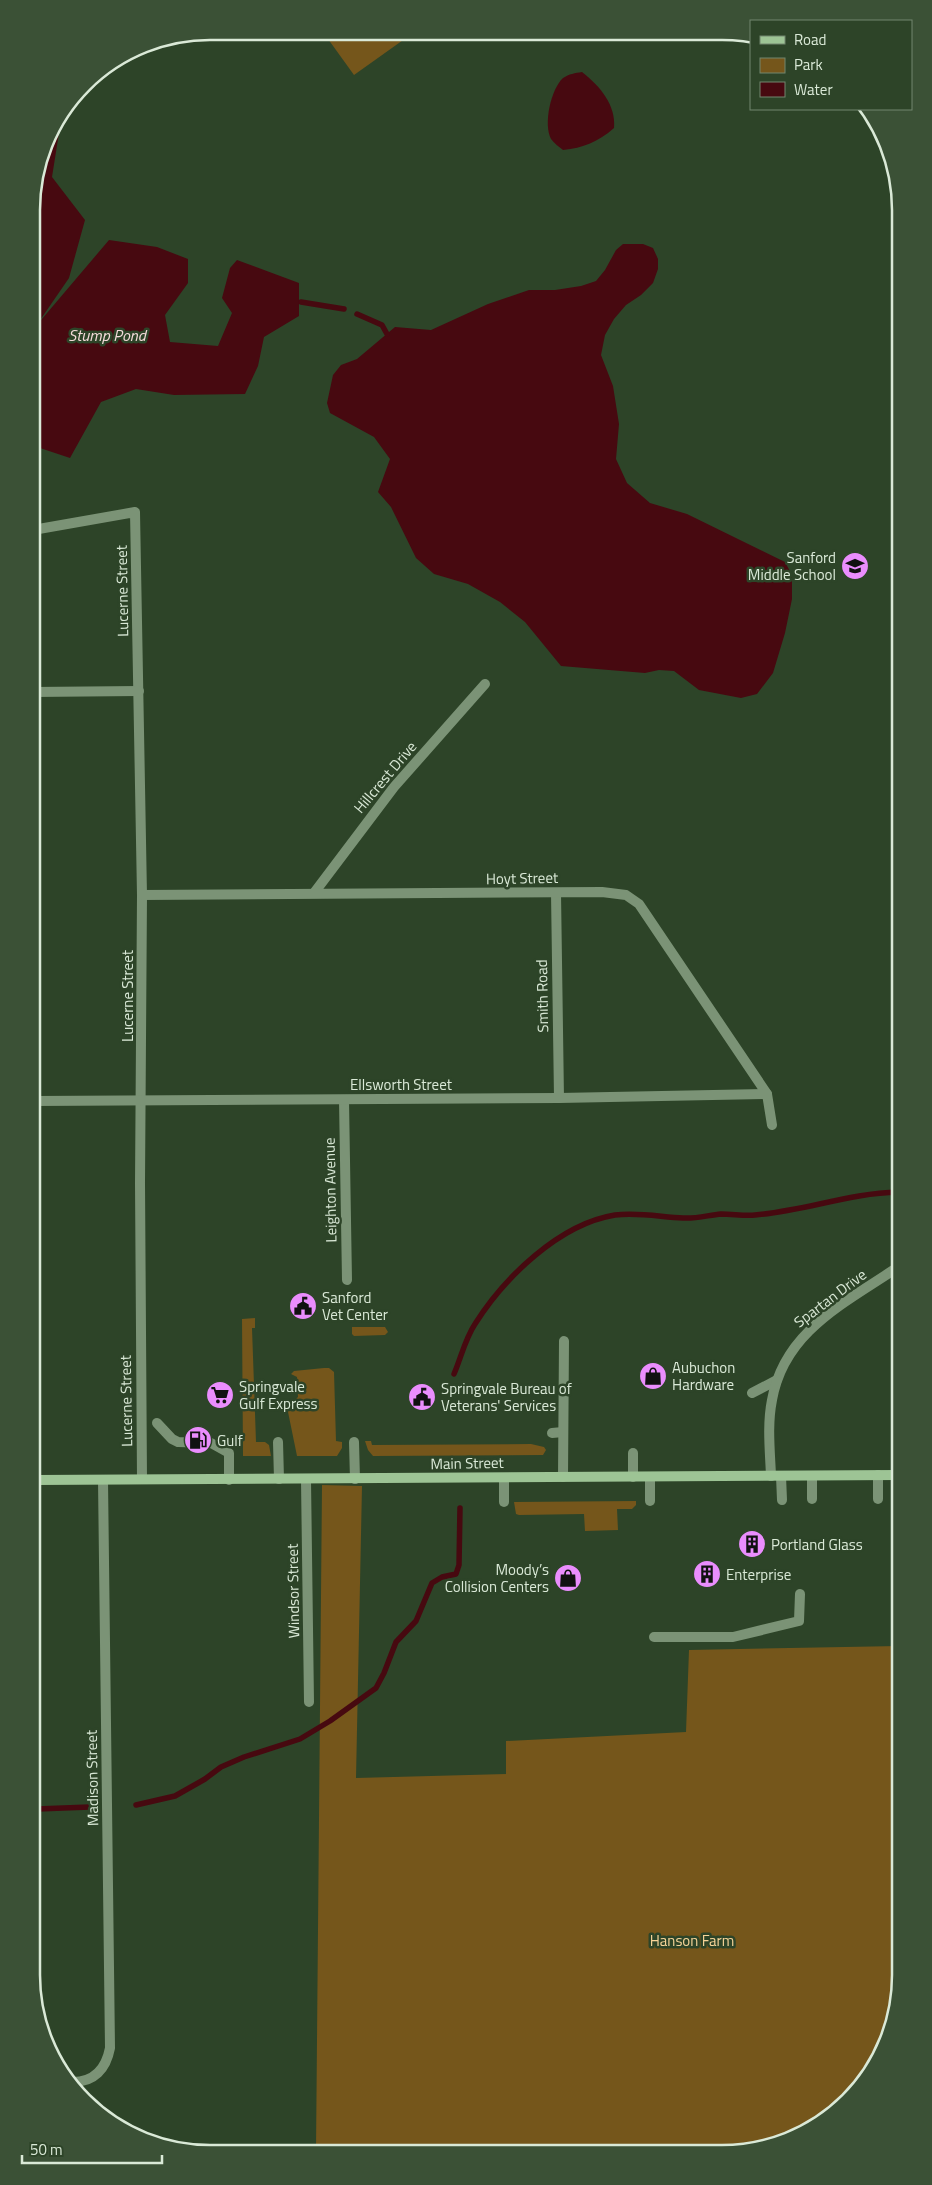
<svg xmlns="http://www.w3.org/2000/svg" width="932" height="2185" viewBox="0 0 932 2185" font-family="'Titillium Web',sans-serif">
  <rect width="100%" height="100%" fill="#2d4428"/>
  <g fill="#75561b">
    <path d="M 323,32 L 413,33 L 354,75 Z"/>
    <path d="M 255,1318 L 255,1328 L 252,1328 L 256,1442 L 265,1442 L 269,1445 L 271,1456 L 243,1456 L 242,1319 Z"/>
    <path d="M 352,1327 L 385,1327 L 388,1332 L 385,1335 L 354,1336 L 352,1334 Z"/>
    <path d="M 324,1368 L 329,1368 L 334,1372 L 336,1441 L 342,1442 L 342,1448 L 337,1456 L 297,1456 L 287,1407 L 298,1397 L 297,1377 L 291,1374 L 294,1371 Z"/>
    <path d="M 365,1441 L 371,1441 L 372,1445 L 531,1444 L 544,1447 L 546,1450 L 543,1455 L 373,1456 L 368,1450 Z"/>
    <path d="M 322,1485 L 362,1486 L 356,1778 L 506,1774 L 506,1741 L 686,1732 L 689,1650 L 899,1646 L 900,1986 L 887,2043 L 856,2093 L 811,2130 L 768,2148 L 316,2150 Z"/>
    <path d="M 636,1501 L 636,1505 L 632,1509 L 617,1509 L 618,1530 L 585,1531 L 584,1514 L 519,1515 L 516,1514 L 514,1502 Z"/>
  </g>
  <g fill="#470910">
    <path d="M 582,72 C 600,86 616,105 614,128 C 598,142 583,148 563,150 C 559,147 554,143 551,139 C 543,124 551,89 563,78 C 569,74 575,73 582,72 Z"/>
    <path d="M 62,114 L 52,177 L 85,220 L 69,278 L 36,326 L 109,240 L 157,247 L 188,259 L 188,283 L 165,315 L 170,342 L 218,346 L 232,313 L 222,298 L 230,268 L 237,260 L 299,283 L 299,316 L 264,337 L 258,366 L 245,394 L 174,395 L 136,389 L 101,402 L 70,458 L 40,448 L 32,451 L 32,198 L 50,131 Z"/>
    <path d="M 623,244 L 643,244 L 653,248 L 658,259 L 658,269 L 653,283 L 641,295 L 626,305 L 614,319 L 605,335 L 601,355 L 613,386 L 619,424 L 616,459 L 627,483 L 650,503 L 687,514 L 785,562 L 792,575 L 792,599 L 785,633 L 773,673 L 757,694 L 741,698 L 699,690 L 674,671 L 659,670 L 645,673 L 561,666 L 525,622 L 500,602 L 468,584 L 434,574 L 416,558 L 391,507 L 378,492 L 390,459 L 374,437 L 330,413 L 327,403 L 333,375 L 341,365 L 357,359 L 395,327 L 431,330 L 488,304 L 529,290 L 555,290 L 581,286 L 596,281 L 605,270 L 616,250 Z"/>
  </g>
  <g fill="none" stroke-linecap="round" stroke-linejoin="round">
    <g stroke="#470910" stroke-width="5.5">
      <path d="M 301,302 L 344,309"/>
      <path d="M 357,314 L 382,325 L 387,334"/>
      <path d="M 454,1374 C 461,1358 465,1339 475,1324 C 504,1278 559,1224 615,1215 C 638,1212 661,1217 683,1218 C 696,1219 709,1215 721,1214 C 733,1214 744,1216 755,1215 C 804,1211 850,1193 898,1192"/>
      <path d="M 136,1805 L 175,1796 L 205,1779 L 221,1767 L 244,1757 L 300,1739 L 330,1721 L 376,1688 L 384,1673 L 396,1642 L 416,1621 L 432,1583 L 442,1577 L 456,1574 L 459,1565 L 460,1508"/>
      <path d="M 37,1809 L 90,1807"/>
    </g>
    <g stroke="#7b9376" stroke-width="10">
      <path d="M 752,1393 L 777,1380"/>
      <path d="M 157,1423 L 172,1439 L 178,1442 L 211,1443 L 229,1453 L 229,1480"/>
      <path d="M 552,1433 L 563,1432"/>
      <path d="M 278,1442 L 279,1479"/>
      <path d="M 354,1442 L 355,1479"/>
      <path d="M 781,1476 L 782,1500"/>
      <path d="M 812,1476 L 812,1499"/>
      <path d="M 633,1477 L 633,1453"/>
      <path d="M 504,1478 L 504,1502"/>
      <path d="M 878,1499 L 878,1475"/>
      <path d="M 650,1501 L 650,1477"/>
      <path d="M 654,1637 L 733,1637 L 799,1621 L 800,1594"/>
    </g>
    <g stroke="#7b9376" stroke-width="10">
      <path d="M 33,530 L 135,512 L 142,895 L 140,1183 L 142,1479"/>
      <path d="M 33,692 L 139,691"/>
      <path d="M 314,893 L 394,787 L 485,684"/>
      <path d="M 556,893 L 559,1098"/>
      <path d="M 142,895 L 602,892 L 626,895 L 639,904 L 767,1094 L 772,1125"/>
      <path d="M 344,1100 L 347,1280"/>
      <path d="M 34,1101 L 559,1098 L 767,1094"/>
      <path d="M 771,1476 C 770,1451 767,1425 772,1400 C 784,1331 845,1303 898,1267"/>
      <path d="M 563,1477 L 564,1341"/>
      <path d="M 306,1480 L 309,1702"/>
      <path d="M 73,2082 C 94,2082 106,2069 110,2048 L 103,1480"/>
    </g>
    <path stroke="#9dc495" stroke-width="10" d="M 36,1480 L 899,1475"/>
  </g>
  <defs>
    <g id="school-disc" transform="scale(1.4375)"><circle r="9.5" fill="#ea8dfd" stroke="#2d4428"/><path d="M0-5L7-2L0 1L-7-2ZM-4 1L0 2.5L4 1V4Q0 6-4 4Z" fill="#111"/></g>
    <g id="civic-disc" transform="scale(1.4375)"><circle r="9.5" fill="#ea8dfd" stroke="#2d4428"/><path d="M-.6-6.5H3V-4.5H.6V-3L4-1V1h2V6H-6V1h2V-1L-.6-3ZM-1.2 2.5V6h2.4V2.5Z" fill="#111"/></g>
    <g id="shop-disc" transform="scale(1.4375)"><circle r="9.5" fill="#ea8dfd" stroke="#2d4428"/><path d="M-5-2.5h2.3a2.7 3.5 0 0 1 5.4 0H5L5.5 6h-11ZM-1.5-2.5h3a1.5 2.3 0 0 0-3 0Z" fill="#111"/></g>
    <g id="supermarket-disc" transform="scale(1.4375)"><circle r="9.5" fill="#ea8dfd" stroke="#2d4428"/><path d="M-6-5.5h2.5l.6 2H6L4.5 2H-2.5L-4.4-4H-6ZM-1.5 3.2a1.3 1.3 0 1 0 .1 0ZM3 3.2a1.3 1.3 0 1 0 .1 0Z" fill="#111"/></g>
    <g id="fuel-disc" transform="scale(1.4375)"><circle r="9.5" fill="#ea8dfd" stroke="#2d4428"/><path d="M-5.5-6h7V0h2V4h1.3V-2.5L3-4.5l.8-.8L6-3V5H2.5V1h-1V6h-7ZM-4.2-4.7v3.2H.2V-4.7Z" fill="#111"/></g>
    <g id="building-disc" transform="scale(1.4375)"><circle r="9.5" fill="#ea8dfd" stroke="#2d4428"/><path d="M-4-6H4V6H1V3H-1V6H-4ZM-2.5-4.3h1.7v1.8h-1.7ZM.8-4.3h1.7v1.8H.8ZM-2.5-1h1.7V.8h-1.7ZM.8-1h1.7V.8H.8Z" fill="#111"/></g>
  </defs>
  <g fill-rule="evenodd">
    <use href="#school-disc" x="855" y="566"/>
    <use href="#civic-disc" x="303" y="1306"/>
    <use href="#shop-disc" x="653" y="1376"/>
    <use href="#supermarket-disc" x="220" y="1395"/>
    <use href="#civic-disc" x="422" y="1397"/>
    <use href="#fuel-disc" x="198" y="1440"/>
    <use href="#building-disc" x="752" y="1544"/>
    <use href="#building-disc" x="707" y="1574"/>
    <use href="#shop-disc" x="568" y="1578"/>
  </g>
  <g text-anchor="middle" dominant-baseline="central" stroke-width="5" stroke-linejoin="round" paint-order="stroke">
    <g font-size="15" fill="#dae9d7" stroke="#2d4428" text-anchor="start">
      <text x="836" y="557" text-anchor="end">Sanford<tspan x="836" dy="17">Middle School</tspan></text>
      <text x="322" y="1297">Sanford<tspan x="322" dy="17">Vet Center</tspan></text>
      <text x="672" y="1367">Aubuchon<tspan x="672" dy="17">Hardware</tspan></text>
      <text x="239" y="1386">Springvale<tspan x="239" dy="17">Gulf Express</tspan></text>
      <text x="441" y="1388">Springvale Bureau of<tspan x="441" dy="17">Veterans' Services</tspan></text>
      <text x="217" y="1440">Gulf</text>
      <text x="771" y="1544">Portland Glass</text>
      <text x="549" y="1569" text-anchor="end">Moody’s<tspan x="549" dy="17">Collision Centers</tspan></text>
      <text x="726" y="1574">Enterprise</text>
    </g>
    <g font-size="15" fill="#dae9d7" stroke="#2d4428">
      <text transform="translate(122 591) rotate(-91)">Lucerne Street</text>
      <text transform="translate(385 777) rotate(-50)">Hillcrest Drive</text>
      <text transform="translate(522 878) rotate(-1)">Hoyt Street</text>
      <text transform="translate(127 996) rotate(-90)">Lucerne Street</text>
      <text transform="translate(542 996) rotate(-91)">Smith Road</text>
      <text x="401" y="1084">Ellsworth Street</text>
      <text transform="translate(330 1190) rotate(-91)">Leighton Avenue</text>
      <text transform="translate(830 1298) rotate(-37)">Spartan Drive</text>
      <text transform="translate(126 1401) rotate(-91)">Lucerne Street</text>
      <text transform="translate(467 1463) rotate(-1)">Main Street</text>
      <text transform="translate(293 1591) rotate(-91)">Windsor Street</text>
      <text transform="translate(92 1778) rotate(-91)">Madison Street</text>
    </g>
    <g font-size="15" fill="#f7d498" stroke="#2d4428">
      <text x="692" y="1940">Hanson Farm</text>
    </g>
    <g font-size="16" font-style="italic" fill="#f5dbda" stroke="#2d4428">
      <text x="107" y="335">Stump Pond</text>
    </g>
  </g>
  <path d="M0 0H932V2185H0ZM210 40H722A170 170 0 0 1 892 210V1975A170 170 0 0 1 722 2145H210A170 170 0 0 1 40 1975V210A170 170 0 0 1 210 40Z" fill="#3b5136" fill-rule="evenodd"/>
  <path fill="none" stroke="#dae9d7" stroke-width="2.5" d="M210 40H722A170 170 0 0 1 892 210V1975A170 170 0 0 1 722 2145H210A170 170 0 0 1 40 1975V210A170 170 0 0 1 210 40Z"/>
  <rect x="750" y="20" width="162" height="90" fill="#2d4428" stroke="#72866e"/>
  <rect x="760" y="36" width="25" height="8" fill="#9dc495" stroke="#72866e"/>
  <text x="794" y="45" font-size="15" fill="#dae9d7">Road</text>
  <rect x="760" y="58" width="25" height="15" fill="#75561b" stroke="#72866e"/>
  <text x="794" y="70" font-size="15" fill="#dae9d7">Park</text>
  <rect x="760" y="82" width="25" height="15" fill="#470910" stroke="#72866e"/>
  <text x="794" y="95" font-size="15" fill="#dae9d7">Water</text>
  <path d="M22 2155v8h140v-8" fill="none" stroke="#dae9d7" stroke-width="2.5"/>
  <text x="30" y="2155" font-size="15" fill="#dae9d7" stroke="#2d4428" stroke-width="4" paint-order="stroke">50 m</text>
</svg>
